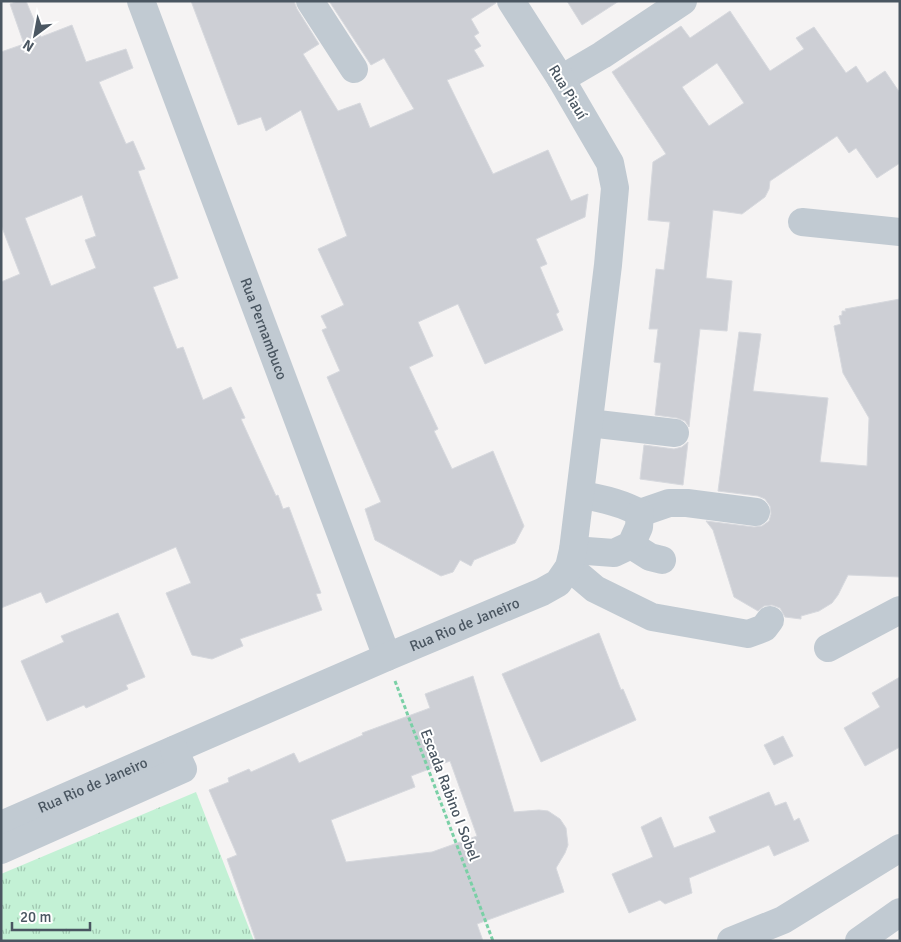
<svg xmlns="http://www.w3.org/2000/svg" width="901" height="942" viewBox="0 0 901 942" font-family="Signika,sans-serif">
  <defs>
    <pattern id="park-tufts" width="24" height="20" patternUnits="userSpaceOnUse" patternTransform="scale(1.25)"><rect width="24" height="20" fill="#c3f1d5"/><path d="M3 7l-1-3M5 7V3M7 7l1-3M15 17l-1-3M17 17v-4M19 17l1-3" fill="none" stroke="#a0c6b0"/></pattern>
  </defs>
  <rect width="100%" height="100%" fill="#f5f3f3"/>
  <path fill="url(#park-tufts)" d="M 196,792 L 254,941 L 1,941 L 1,874 Z"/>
  <g fill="#cdcfd5" stroke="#d7d9de" fill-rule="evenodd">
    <path d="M 18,1 L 26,1 L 41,37 L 72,25 L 86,62 L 126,49 L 133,68 L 99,82 L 126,144 L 133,141 L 145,169 L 138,171 L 178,278 L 153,287 L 177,349 L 183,347 L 203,400 L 231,387 L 245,418 L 241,419 L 276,496 L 278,495 L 283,509 L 289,507 L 321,593 L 316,594 L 322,610 L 240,639 L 243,646 L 212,659 L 192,655 L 166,593 L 191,583 L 176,547 L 46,603 L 41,592 L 1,608 L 1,282 L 20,274 L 1,225 L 1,52 L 24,44 L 10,4 ZM 82,195 L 96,236 L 85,240 L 96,268 L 51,286 L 25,218 Z"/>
    <path d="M 191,1 L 294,1 L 297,9 L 319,44 L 303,54 L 338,111 L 360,103 L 370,128 L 414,109 L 384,58 L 371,65 L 329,1 L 495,1 L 496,3 L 471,19 L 479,33 L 474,36 L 481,46 L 474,50 L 484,66 L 447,80 L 493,174 L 548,150 L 571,201 L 588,194 L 585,217 L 536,239 L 547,264 L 540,267 L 559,312 L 556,314 L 563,330 L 485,364 L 458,304 L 418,322 L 433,356 L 409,367 L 438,429 L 434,431 L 452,469 L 493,451 L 524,526 L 515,543 L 474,560 L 471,566 L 460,560 L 453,572 L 441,576 L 375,540 L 365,509 L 381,502 L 327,377 L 340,371 L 322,330 L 327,328 L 321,316 L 344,305 L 318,249 L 347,236 L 301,110 L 266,131 L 261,117 L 238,125 Z"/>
    <path d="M 567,1 L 619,1 L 582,25 Z"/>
    <path d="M 730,11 L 770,71 L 804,49 L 796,38 L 814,27 L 846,73 L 856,66 L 867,83 L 885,71 L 900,93 L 900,163 L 877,178 L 856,148 L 849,153 L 837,136 L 770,181 L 769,189 L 765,197 L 742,214 L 713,210 L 706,278 L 732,281 L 727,331 L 700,329 L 689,427 L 685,421 L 677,418 L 655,415 L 661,363 L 654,362 L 658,329 L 649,329 L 656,269 L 664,270 L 670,222 L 648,220 L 653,162 L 666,154 L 612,72 L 681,26 L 690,38 ZM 717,63 L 744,103 L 709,126 L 682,87 Z"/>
    <path d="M 900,299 L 900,577 L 848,575 L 838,595 L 832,603 L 819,611 L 801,616 L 801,619 L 785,617 L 780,608 L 772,605 L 764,606 L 758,611 L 734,597 L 713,530 L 706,521 L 754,527 L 762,526 L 769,521 L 771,514 L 770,506 L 765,499 L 758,496 L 718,491 L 739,332 L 761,334 L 753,391 L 828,398 L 820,462 L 867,466 L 869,418 L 843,373 L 834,326 L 841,324 L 839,316 L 842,315 L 842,311 L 846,311 L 845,309 Z"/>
    <path d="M 688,442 L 683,485 L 640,479 L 644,445 L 674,449 L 682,447 Z"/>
    <path d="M 118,613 L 145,677 L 126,685 L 128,689 L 86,708 L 84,705 L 47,721 L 21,661 L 64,642 L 61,636 Z"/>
    <path d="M 599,633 L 621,690 L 623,689 L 636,720 L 541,762 L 502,674 Z"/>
    <path d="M 473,676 L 514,812 L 539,810 L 548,811 L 560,819 L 566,828 L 568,845 L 565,853 L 556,868 L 564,892 L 477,924 L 483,941 L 256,941 L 227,859 L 237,855 L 209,790 L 229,782 L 228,778 L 249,769 L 251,772 L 294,753 L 299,763 L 363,735 L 362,733 L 430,708 L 425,694 ZM 450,761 L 477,836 L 432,852 L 346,862 L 331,820 L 415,787 L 411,776 Z"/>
    <path d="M 900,677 L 900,747 L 865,766 L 844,728 L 880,707 L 872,693 Z"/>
    <path d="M 783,736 L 793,756 L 774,765 L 764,745 Z"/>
    <path d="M 769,792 L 775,806 L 786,802 L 794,821 L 799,818 L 809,841 L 774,856 L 769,845 L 689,878 L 692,893 L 665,904 L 660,900 L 629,913 L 612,874 L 653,857 L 641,827 L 661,817 L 674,848 L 716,832 L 709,817 Z"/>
  </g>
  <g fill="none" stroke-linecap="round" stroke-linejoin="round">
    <path stroke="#7ad0a6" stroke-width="3" stroke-dasharray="4 2.5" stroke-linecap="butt" d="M 395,681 L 493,941"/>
    <g stroke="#c1cad2" stroke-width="28">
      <path id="s1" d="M 141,1 L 387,657"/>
      <path d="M 310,1 L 354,69"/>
      <path d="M 561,79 L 602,55 L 683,1"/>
      <path d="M 802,222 L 900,232"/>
      <path d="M 589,423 L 675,433"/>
      <path d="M 581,495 C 601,498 622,503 640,513 L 669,503 L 687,503 L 756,512"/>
      <path d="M 631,545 L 650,557 L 662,560"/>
      <path d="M 573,550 L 614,553 L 631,545 L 639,527 L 640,513"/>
      <path d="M 569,567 L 595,589 L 652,617 L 748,634 L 764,628 L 770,620"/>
      <path d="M 828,648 L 900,610"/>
      <path id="s2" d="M 1,825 L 387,657 L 542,592 L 558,583 L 569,567 L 573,550 L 608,265 L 615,188 L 610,163 L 561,79 L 511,1"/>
      <path d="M 1,850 L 183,769 L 174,750"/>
      <path d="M 731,941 L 783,920 L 900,848"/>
      <path d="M 859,941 L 900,912"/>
    </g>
  </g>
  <g text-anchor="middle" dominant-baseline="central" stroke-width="4" stroke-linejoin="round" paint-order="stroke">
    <g font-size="15" fill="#4a5661" stroke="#fff">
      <text transform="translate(568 92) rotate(59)">Rua Piauí</text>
      <text stroke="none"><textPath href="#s1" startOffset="350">Rua Pernambuco</textPath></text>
      <text stroke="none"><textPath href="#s2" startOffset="505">Rua Rio de Janeiro</textPath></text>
      <text stroke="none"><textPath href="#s2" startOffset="100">Rua Rio de Janeiro</textPath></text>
      <text transform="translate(450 795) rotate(69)">Escada Rabino I Sobel</text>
    </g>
  </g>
  <rect width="901" height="942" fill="none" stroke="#4a5661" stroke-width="5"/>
  <g transform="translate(35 35) rotate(212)" stroke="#ffffff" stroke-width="4" paint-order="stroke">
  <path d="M0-4L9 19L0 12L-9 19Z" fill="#4a5661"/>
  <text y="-8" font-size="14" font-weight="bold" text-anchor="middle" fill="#4a5661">N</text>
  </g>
  <path d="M12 922v8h78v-8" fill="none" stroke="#4a5661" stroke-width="2.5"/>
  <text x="20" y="922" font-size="15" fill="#4a5661" stroke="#ffffff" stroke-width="4" paint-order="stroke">20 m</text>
</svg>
